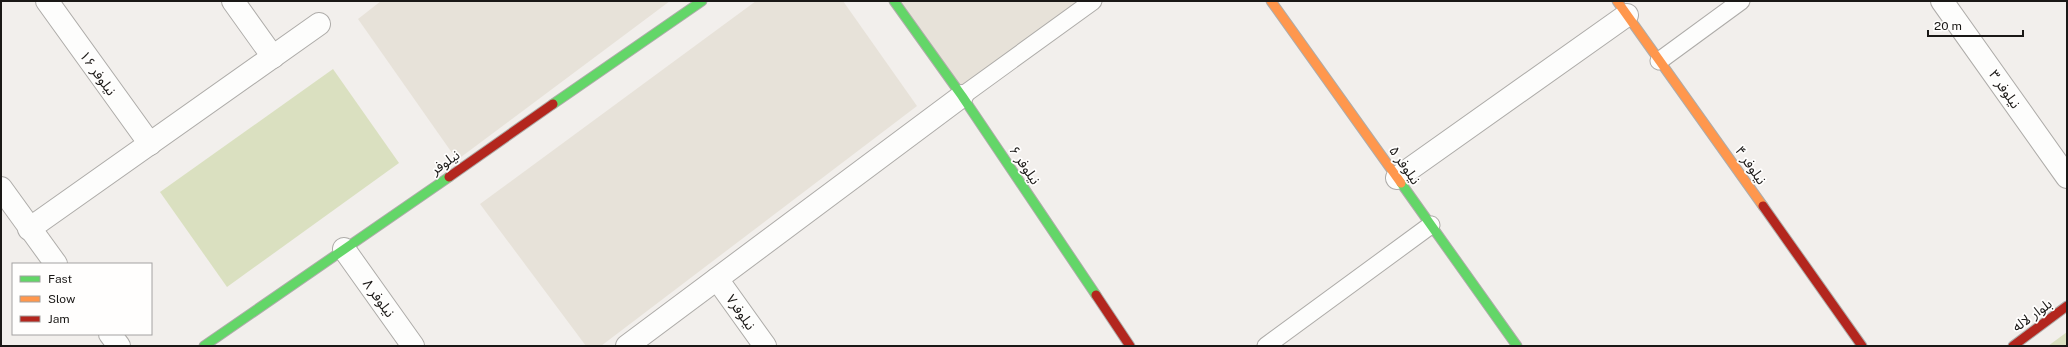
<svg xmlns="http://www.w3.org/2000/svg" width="2068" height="347" viewBox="0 0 2068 347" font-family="'Public Sans','Noto Sans Arabic',sans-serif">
  <rect width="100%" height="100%" fill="#f2efec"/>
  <g fill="#e7e2d9">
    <path d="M 381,1 L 670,1 L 457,160 L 358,19 Z"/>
    <path d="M 756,1 L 843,1 L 917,106 L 601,346 L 586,346 L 480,204 Z"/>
    <path d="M 894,1 L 1093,1 L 962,96 Z"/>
  </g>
  <g fill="#dae0c0">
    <path d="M 333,69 L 399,163 L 227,287 L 160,192 Z"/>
    <path d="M 2067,332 L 2067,346 L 2048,346 Z"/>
  </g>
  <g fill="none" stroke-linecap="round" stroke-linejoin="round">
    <g stroke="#aeaca9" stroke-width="19">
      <g id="lane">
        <path d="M 1659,61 L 1741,1"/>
        <path d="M 962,96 L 1093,1"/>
        <path d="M 1266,346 L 1431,225"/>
      </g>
    </g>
    <g stroke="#aeaca9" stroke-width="24">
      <g id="street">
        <path d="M 47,1 L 150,144"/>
        <path d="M 233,1 L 273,57"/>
        <path d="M 1942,1 L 2067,177"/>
        <path d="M 1397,178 L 1627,15"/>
        <path d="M 1,188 L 56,264"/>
        <path d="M 29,229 L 319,24"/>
        <path d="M 344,249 L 413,346"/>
        <path d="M 717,279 L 765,346"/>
        <path d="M 110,334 L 119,346"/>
        <path d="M 627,346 L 962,96"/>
      </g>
    </g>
    <g stroke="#aeaca9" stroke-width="11">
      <g id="fast">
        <path d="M 894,1 L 962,96 L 1096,295"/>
        <path d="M 553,104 L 702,1"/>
        <path d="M 1401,183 L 1517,346"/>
        <path d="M 204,346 L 449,177"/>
      </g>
    </g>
    <g stroke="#aeaca9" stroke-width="11">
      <g id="slow">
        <path d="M 1271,1 L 1401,183"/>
        <path d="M 1617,1 L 1763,206"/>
      </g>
    </g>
    <g stroke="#aeaca9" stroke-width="11">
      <g id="jam">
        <path d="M 449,177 L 553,104"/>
        <path d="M 1763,206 L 1862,346"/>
        <path d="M 1096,295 L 1130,346"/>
        <path d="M 2013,346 L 2067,306"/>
      </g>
    </g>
    <use href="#lane" stroke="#fdfdfc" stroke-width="17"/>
    <use href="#street" stroke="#fdfdfc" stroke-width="22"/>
    <use href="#fast" stroke="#63d668" stroke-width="9"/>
    <use href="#slow" stroke="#ff974d" stroke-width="9"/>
    <use href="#jam" stroke="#b3261e" stroke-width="9"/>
  </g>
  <g text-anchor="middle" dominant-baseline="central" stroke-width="3.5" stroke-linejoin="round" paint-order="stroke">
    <g font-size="14" fill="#1a1816" stroke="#fffefd">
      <text transform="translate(98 73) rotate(54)">نیلوفر ۱۶</text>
      <text transform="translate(2005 89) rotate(55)">نیلوفر ۳</text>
      <text transform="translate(445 162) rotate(-35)">نیلوفر</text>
      <text transform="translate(1025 165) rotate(56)">نیلوفر ۶</text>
      <text transform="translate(1405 165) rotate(55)">نیلوفر ۵</text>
      <text transform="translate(1751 165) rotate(55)">نیلوفر ۴</text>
      <text transform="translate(379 298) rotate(54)">نیلوفر ۸</text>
      <text transform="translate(741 312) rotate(55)">نیلوفر۷</text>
      <text transform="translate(2032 315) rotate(-36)">بلوار لاله</text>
    </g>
  </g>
  <rect width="2068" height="347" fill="none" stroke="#1a1816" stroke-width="4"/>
  <rect x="12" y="263" width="140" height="72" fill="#fffefd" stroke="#a3a2a1"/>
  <rect x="20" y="276" width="20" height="6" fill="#63d668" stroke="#a3a2a1"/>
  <text x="48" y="283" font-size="12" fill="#1a1816">Fast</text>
  <rect x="20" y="296" width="20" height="6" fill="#ff974d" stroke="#a3a2a1"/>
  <text x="48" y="303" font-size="12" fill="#1a1816">Slow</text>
  <rect x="20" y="316" width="20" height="6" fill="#b3261e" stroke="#a3a2a1"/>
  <text x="48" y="323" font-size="12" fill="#1a1816">Jam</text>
  <path d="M1928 30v6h95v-6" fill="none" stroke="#1a1816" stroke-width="2"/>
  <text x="1934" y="30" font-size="12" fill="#1a1816" stroke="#fffefd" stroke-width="3" paint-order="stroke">20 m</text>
</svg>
